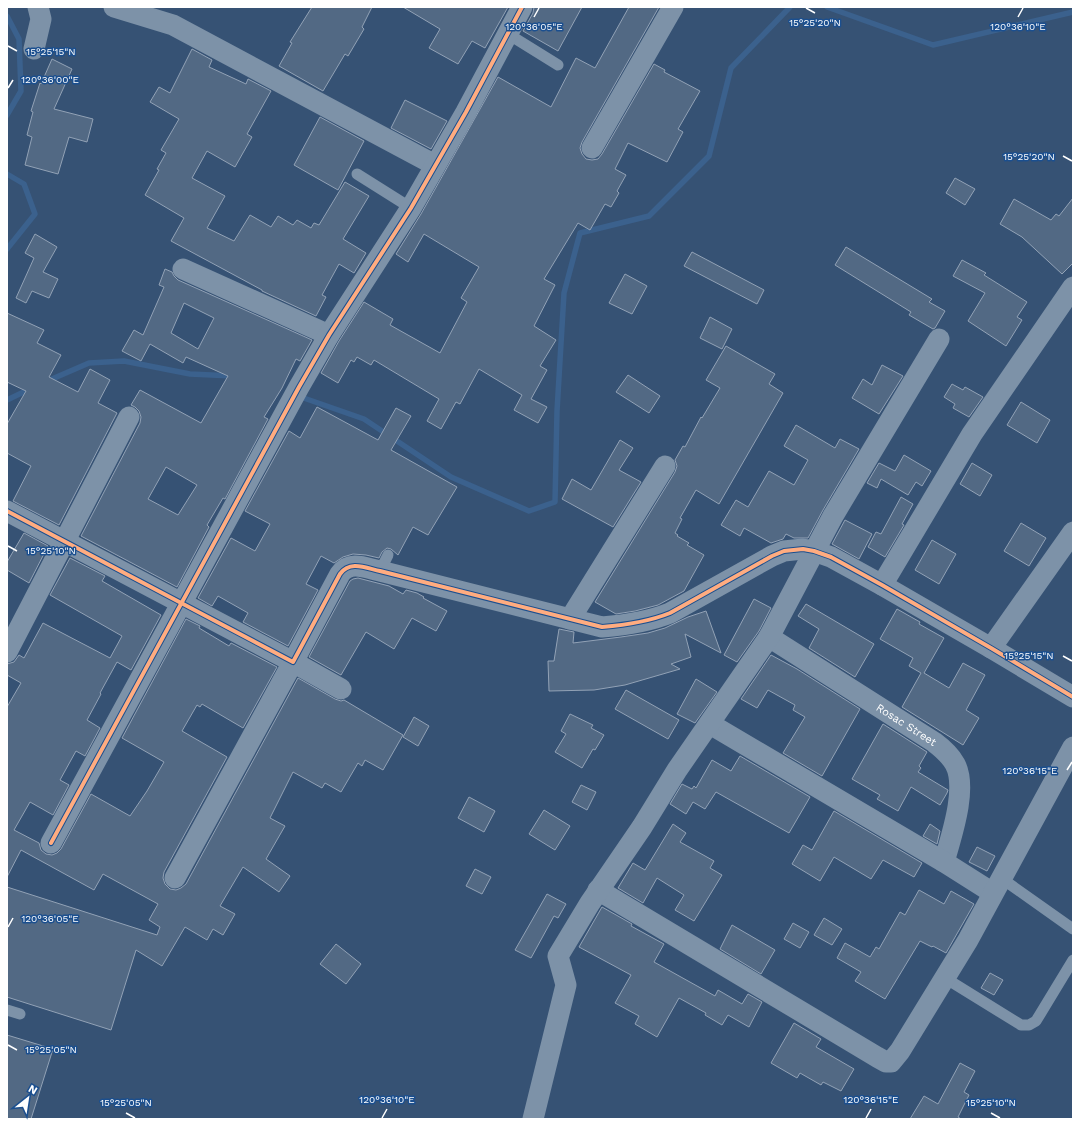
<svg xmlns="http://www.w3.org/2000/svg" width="1080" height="1126" viewBox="0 0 1080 1126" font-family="'Work Sans',sans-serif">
  <rect width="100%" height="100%" fill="#365274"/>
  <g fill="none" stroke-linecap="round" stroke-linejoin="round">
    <g stroke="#3b618d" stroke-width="5.5">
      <path d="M 827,7 L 933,45 L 1073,12"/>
      <path d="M 7,16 L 19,39 L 21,91 L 7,115"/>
      <path d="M 7,174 L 24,184 L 35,214 L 7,249"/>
      <path d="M 45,382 L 89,363 L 124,361 L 190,374 L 233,376"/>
      <path d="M 298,396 L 364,419 L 451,477 L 529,511 L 555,502 L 557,411 L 564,293 L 580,233 L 649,216 L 709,156 L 731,68 L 790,7"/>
      <path d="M 7,400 L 32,388"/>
    </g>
  </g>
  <g fill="#526984" stroke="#92a2b6" fill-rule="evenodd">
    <path d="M 312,7 L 372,7 L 362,27 L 364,29 L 348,56 L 345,54 L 323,91 L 279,66 L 292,43 L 290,42 Z"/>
    <path d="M 403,7 L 508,7 L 485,48 L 472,41 L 458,64 L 429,48 L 440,29 Z"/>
    <path d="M 534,7 L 582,7 L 558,51 L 523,31 L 533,13 Z"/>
    <path d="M 629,7 L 659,7 L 582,142 L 580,148 L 582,154 L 586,159 L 592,160 L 598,159 L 602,154 L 654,64 L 665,70 L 664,72 L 700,91 L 678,129 L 683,132 L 667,162 L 628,143 L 615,169 L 626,175 L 617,191 L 619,193 L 611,207 L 605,204 L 590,230 L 578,223 L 544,279 L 555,285 L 534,326 L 556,340 L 540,366 L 547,370 L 531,399 L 547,407 L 538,423 L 514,410 L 522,395 L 479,369 L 460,404 L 456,402 L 441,429 L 427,421 L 439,399 L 374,360 L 371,365 L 357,357 L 354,362 L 351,360 L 338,383 L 321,373 L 339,341 L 364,302 L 393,319 L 390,325 L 440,353 L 467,302 L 461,298 L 479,267 L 424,234 L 408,262 L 396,254 L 421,214 L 498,77 L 551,107 L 576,58 L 595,68 Z"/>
    <path d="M 192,49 L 212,60 L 209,67 L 246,84 L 248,79 L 271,91 L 247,134 L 252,137 L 235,167 L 207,151 L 192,178 L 225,196 L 207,228 L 234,241 L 250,215 L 271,227 L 278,216 L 293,225 L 297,220 L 311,228 L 314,223 L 319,225 L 345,182 L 369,196 L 343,239 L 366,253 L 354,273 L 339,264 L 322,295 L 326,297 L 316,316 L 262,291 L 262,290 L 171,241 L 184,218 L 145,195 L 159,170 L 157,169 L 166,153 L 161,150 L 179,119 L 150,102 L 159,87 L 170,93 Z"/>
    <path d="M 52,59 L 72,69 L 54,109 L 93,119 L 87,142 L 69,137 L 58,174 L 25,165 L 32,137 L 27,135 L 33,112 L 31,111 L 40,83 L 41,84 Z"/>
    <path d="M 405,100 L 447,121 L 431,149 L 391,128 Z"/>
    <path d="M 320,117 L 364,141 L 338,190 L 294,165 Z"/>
    <path d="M 955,178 L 975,189 L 965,205 L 946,193 Z"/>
    <path d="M 1073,198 L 1073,263 L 1062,274 L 1022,237 L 1000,224 L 1014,199 L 1051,220 L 1056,214 L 1059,216 Z"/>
    <path d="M 35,234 L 57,247 L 43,272 L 58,279 L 49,298 L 32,291 L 26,303 L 16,298 L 34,258 L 25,253 Z"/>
    <path d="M 846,247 L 932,299 L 929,302 L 945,311 L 935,328 L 933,329 L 909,315 L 911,312 L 835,265 Z"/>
    <path d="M 692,252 L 764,290 L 757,304 L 684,266 Z"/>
    <path d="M 962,260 L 986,273 L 984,275 L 1027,302 L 1017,317 L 1022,320 L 1006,346 L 968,321 L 985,293 L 953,276 Z"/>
    <path d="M 165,269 L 172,272 L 174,276 L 178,280 L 312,340 L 300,361 L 296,359 L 282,388 L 264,417 L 268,419 L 225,499 L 223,498 L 207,525 L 209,527 L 177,587 L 81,536 L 140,423 L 141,417 L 139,411 L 135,407 L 131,405 L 140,390 L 201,423 L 228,376 L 186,357 L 183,363 L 150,344 L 141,361 L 122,351 L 134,330 L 143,335 L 164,287 L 159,285 ZM 184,303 L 214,318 L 198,349 L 171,333 ZM 166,467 L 197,485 L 178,515 L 148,499 Z"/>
    <path d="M 625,274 L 647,286 L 632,314 L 609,303 Z"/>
    <path d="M 7,313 L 44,330 L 37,343 L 61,355 L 49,377 L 78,392 L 90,369 L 110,380 L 98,403 L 117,413 L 59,525 L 13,501 L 31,466 L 7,453 L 7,424 L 26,391 L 7,382 Z"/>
    <path d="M 710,317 L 732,329 L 722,349 L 700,338 Z"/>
    <path d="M 726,346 L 775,374 L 769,384 L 783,393 L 719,504 L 696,490 L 680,518 L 682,519 L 675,533 L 678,535 L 677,536 L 689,543 L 687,545 L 704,555 L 684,591 L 658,605 L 635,611 L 616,614 L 595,602 L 675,472 L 677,466 L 675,460 L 683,446 L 685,447 L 701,417 L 702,418 L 720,388 L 706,380 Z"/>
    <path d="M 882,365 L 903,376 L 879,414 L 852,398 L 863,379 L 872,385 Z"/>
    <path d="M 628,375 L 660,396 L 649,413 L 616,392 Z"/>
    <path d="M 952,384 L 963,390 L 965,387 L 983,397 L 969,417 L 953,408 L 955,404 L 944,397 Z"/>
    <path d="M 1021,402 L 1050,420 L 1037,443 L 1007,425 Z"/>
    <path d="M 317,407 L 378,440 L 396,408 L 411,416 L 391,450 L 457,487 L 428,535 L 413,527 L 398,555 L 391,549 L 387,548 L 382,552 L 379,558 L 366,555 L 353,554 L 343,557 L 334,563 L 321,556 L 306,584 L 318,590 L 288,646 L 243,622 L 248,613 L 218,596 L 212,606 L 198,598 L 231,538 L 255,551 L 270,524 L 245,511 L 289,431 L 300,438 Z"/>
    <path d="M 796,425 L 835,448 L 840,439 L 859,449 L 823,510 L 808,538 L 794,538 L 786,534 L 783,539 L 771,543 L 744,528 L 740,536 L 721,525 L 736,500 L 748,507 L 769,471 L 794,485 L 808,460 L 784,446 Z"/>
    <path d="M 620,440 L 633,448 L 619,470 L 641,482 L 613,527 L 562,499 L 572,479 L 591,490 Z"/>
    <path d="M 904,455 L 931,471 L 922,486 L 916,482 L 908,495 L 881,479 L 877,488 L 867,483 L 879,463 L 895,471 Z"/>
    <path d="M 972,463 L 992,475 L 980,496 L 960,484 Z"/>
    <path d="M 901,497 L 913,504 L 902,524 L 904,525 L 885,557 L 868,547 L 876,532 L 881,534 Z"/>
    <path d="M 845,520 L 872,534 L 859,559 L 832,544 Z"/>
    <path d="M 1021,523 L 1046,538 L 1029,566 L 1004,551 Z"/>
    <path d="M 24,533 L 48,546 L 29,583 L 7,570 L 7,562 Z"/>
    <path d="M 932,540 L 956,554 L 939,584 L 915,570 Z"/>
    <path d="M 70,558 L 105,576 L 102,581 L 161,615 L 131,670 L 117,662 L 100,693 L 101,694 L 87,720 L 100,728 L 85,756 L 76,751 L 60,780 L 69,785 L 53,815 L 30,802 L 14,830 L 39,843 L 41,850 L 46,854 L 52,855 L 57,853 L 61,849 L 91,794 L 130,816 L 147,791 L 164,762 L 122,738 L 186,619 L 200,626 L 199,628 L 229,646 L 231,643 L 277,667 L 243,728 L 202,704 L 200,707 L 197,705 L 182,731 L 227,757 L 164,872 L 163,878 L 165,884 L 170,889 L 176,890 L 181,888 L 186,884 L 298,678 L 335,699 L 341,701 L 344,700 L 403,735 L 383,770 L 365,760 L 362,766 L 358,763 L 341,792 L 325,783 L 322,788 L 293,772 L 270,818 L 285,826 L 266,859 L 290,876 L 279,892 L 243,867 L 220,906 L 235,914 L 223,935 L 213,929 L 207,940 L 185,927 L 162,966 L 136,950 L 111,1030 L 7,997 L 7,887 L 157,935 L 160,927 L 149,920 L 158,904 L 103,874 L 94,890 L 21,850 L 7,877 L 7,707 L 21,683 L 7,675 L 7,664 L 14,662 L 19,655 L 24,658 L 43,623 L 110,658 L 122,636 L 50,595 Z"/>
    <path d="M 358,578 L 389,586 L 403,594 L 406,590 L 417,593 L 424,597 L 423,598 L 447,611 L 436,631 L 412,618 L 394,649 L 366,632 L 341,675 L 309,657 L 350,581 L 353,579 Z"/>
    <path d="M 754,599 L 771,608 L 759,631 L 737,662 L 724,655 Z"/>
    <path d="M 806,604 L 874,644 L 855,677 L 809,648 L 819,629 L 798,616 Z"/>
    <path d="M 897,609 L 920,622 L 919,624 L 944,638 L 924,673 L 949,688 L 963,663 L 985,675 L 966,710 L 979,718 L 963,745 L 902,707 L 921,673 L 909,666 L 913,658 L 880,639 Z"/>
    <path d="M 706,611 L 721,653 L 685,634 L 691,657 L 671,664 L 680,669 L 625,685 L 594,690 L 549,691 L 548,661 L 554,661 L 559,629 L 574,632 L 573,643 L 621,637 L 648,633 L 665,628 L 688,617 Z"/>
    <path d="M 771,655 L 797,669 L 860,709 L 822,776 L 783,753 L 805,717 L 793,710 L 795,705 L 768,690 L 757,708 L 741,699 Z"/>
    <path d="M 696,679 L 717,692 L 695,723 L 677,714 Z"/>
    <path d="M 626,690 L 679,720 L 668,739 L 615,709 Z"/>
    <path d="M 570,714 L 593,725 L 591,728 L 604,735 L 595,750 L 593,749 L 582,768 L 555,752 L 566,734 L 561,731 Z"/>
    <path d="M 414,717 L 429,726 L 418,746 L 403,737 Z"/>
    <path d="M 883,724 L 927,752 L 919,766 L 921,768 L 918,772 L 948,790 L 947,793 L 940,805 L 911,787 L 898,811 L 877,799 L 880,795 L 852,779 Z"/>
    <path d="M 740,756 L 810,797 L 789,833 L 716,792 L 705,809 L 693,802 L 686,814 L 670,804 L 682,784 L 692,789 L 694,786 L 696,788 L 712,760 L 731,771 Z"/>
    <path d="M 581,785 L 596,792 L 587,810 L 572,802 Z"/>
    <path d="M 469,797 L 495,811 L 484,832 L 458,818 Z"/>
    <path d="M 544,810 L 570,826 L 555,850 L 529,834 Z"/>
    <path d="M 834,811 L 922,863 L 914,877 L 883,860 L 871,879 L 834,857 L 820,881 L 792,864 L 803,845 L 812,850 Z"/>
    <path d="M 673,824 L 686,833 L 680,842 L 714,861 L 710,868 L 722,875 L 694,921 L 675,910 L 684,895 L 657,878 L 643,903 L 618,888 L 633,863 L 645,870 Z"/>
    <path d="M 930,824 L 940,831 L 937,844 L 923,836 Z"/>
    <path d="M 977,847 L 995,856 L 987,871 L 969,862 Z"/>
    <path d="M 475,869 L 491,877 L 482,894 L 466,886 Z"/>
    <path d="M 919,890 L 944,904 L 951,891 L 974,904 L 946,953 L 933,946 L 932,947 L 920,941 L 885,999 L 855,981 L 861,972 L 837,958 L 845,943 L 870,957 L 876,947 L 879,949 L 900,912 L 905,915 Z"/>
    <path d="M 547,894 L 566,904 L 558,918 L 554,916 L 531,958 L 515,950 Z"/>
    <path d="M 602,907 L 632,924 L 631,926 L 664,944 L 654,962 L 715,996 L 718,990 L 742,1004 L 748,994 L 762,1002 L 749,1027 L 728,1015 L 722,1025 L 705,1015 L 706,1013 L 679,998 L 657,1037 L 635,1024 L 639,1016 L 615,1003 L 631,975 L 579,947 Z"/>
    <path d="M 824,918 L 842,929 L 832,945 L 814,935 Z"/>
    <path d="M 793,923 L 809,932 L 800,948 L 784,939 Z"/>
    <path d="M 732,925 L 775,950 L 761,974 L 720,949 Z"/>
    <path d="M 336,944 L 361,964 L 346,984 L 320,964 Z"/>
    <path d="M 990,973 L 1003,980 L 994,995 L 981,988 Z"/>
    <path d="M 794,1023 L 821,1039 L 816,1047 L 854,1069 L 841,1091 L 823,1082 L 821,1085 L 800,1073 L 797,1078 L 771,1063 Z"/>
    <path d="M 7,1035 L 53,1049 L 31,1119 L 7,1119 Z"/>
    <path d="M 960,1063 L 975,1071 L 964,1092 L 969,1095 L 958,1117 L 961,1119 L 910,1119 L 924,1096 L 938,1104 Z"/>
  </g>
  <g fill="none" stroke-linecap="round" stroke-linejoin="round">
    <g stroke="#7d92a8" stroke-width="11">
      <path d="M 508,34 L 558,65"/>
      <path d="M 357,174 L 411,208"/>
      <path d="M 380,571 L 388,555"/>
      <path d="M 1001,878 L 1073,929"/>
      <path d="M 945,978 L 1021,1025 L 1029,1025 L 1036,1021 L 1073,960"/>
      <path d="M 7,1010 L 20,1014"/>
    </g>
    <g stroke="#7d92a8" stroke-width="21">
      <path d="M 114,7 L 173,25 L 435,165"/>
      <path d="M 34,49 L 41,19 L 38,7"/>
      <path d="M 592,148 L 673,7"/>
      <path d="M 183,269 L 329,335"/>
      <path d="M 7,511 L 293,662 L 340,574 C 350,560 366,568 380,571 L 602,627 C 626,625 648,622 670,613 L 772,556 L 784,551 L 803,549 L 814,551 L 831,557 L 882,585 L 991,648 L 1073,697"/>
      <path d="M 882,585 L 972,434 L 1073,287"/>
      <path d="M 570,619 L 665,466"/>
      <path id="s1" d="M 769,637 L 934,742 C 942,748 950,755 955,764 C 968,788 951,837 944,862"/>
      <path d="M 991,648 L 1073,532"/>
      <path d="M 7,652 L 129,417"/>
      <path d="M 710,724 L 944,862 L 993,893"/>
      <path d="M 51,843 L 299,387 L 329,335 L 411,208 L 466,112 L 522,7"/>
      <path d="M 175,878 L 293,662 L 341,689"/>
      <path d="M 598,890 L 877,1057 L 886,1062 L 891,1062 L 900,1051 L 968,940 L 1073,747"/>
      <path d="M 533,1119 L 566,985 L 558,956 L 590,903 L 642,827 L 677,770 L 769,637 L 833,516 L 939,339"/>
    </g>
    <g stroke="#1b4f8f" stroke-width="6">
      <g id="cycleway">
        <path d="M 7,511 L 293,662 L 340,574 C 350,560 366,568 380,571 L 602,627 C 626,625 648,622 670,613 L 772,556 L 784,551 L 803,549 L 814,551 L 831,557 L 882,585 L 991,648 L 1073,697"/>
        <path d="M 51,843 L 299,387 L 329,335 L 411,208 L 466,112 L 522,7"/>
      </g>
    </g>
    <use href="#cycleway" stroke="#ffac80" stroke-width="4"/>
  </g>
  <path fill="none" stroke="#fff" stroke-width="1.5" d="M 806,8 L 815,13M 534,17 L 539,8M 1018,17 L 1023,8M 8,46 L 17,51M 8,88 L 13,80M 1063,156 L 1072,161M 8,546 L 17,551M 1063,656 L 1072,661M 1067,770 L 1072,762M 8,927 L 13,918M 8,1045 L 17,1050M 126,1113 L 135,1118M 991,1113 L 1000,1118M 382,1118 L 387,1109M 866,1118 L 871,1109"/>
  <g text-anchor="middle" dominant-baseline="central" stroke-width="3" stroke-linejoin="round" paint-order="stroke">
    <g font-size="11" fill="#fff" stroke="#1b4f8f">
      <text stroke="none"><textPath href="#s1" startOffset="163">Rosac Street</textPath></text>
    </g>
  </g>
  <g font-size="10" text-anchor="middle" fill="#fff" stroke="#1b4f8f" stroke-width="3" stroke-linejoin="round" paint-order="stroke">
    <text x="815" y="26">15°25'20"N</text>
    <text x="534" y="30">120°36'05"E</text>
    <text x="1018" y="30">120°36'10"E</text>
    <text x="51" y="55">15°25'15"N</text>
    <text x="50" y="83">120°36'00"E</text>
    <text x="1029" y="160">15°25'20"N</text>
    <text x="51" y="554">15°25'10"N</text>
    <text x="1029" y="659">15°25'15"N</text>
    <text x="1030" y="774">120°36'15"E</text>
    <text x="50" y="922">120°36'05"E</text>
    <text x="51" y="1053">15°25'05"N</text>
    <text x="387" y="1103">120°36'10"E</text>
    <text x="871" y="1103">120°36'15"E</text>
    <text x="126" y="1106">15°25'05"N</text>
    <text x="991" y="1106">15°25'10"N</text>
  </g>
  <rect width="1080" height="1126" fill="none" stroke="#ffffff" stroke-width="16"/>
  <g transform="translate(28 1098) rotate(30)" stroke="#1b4f8f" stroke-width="3" paint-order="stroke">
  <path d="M0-3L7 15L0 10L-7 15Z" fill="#ffffff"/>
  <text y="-6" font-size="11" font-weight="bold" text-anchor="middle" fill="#ffffff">N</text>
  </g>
</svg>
